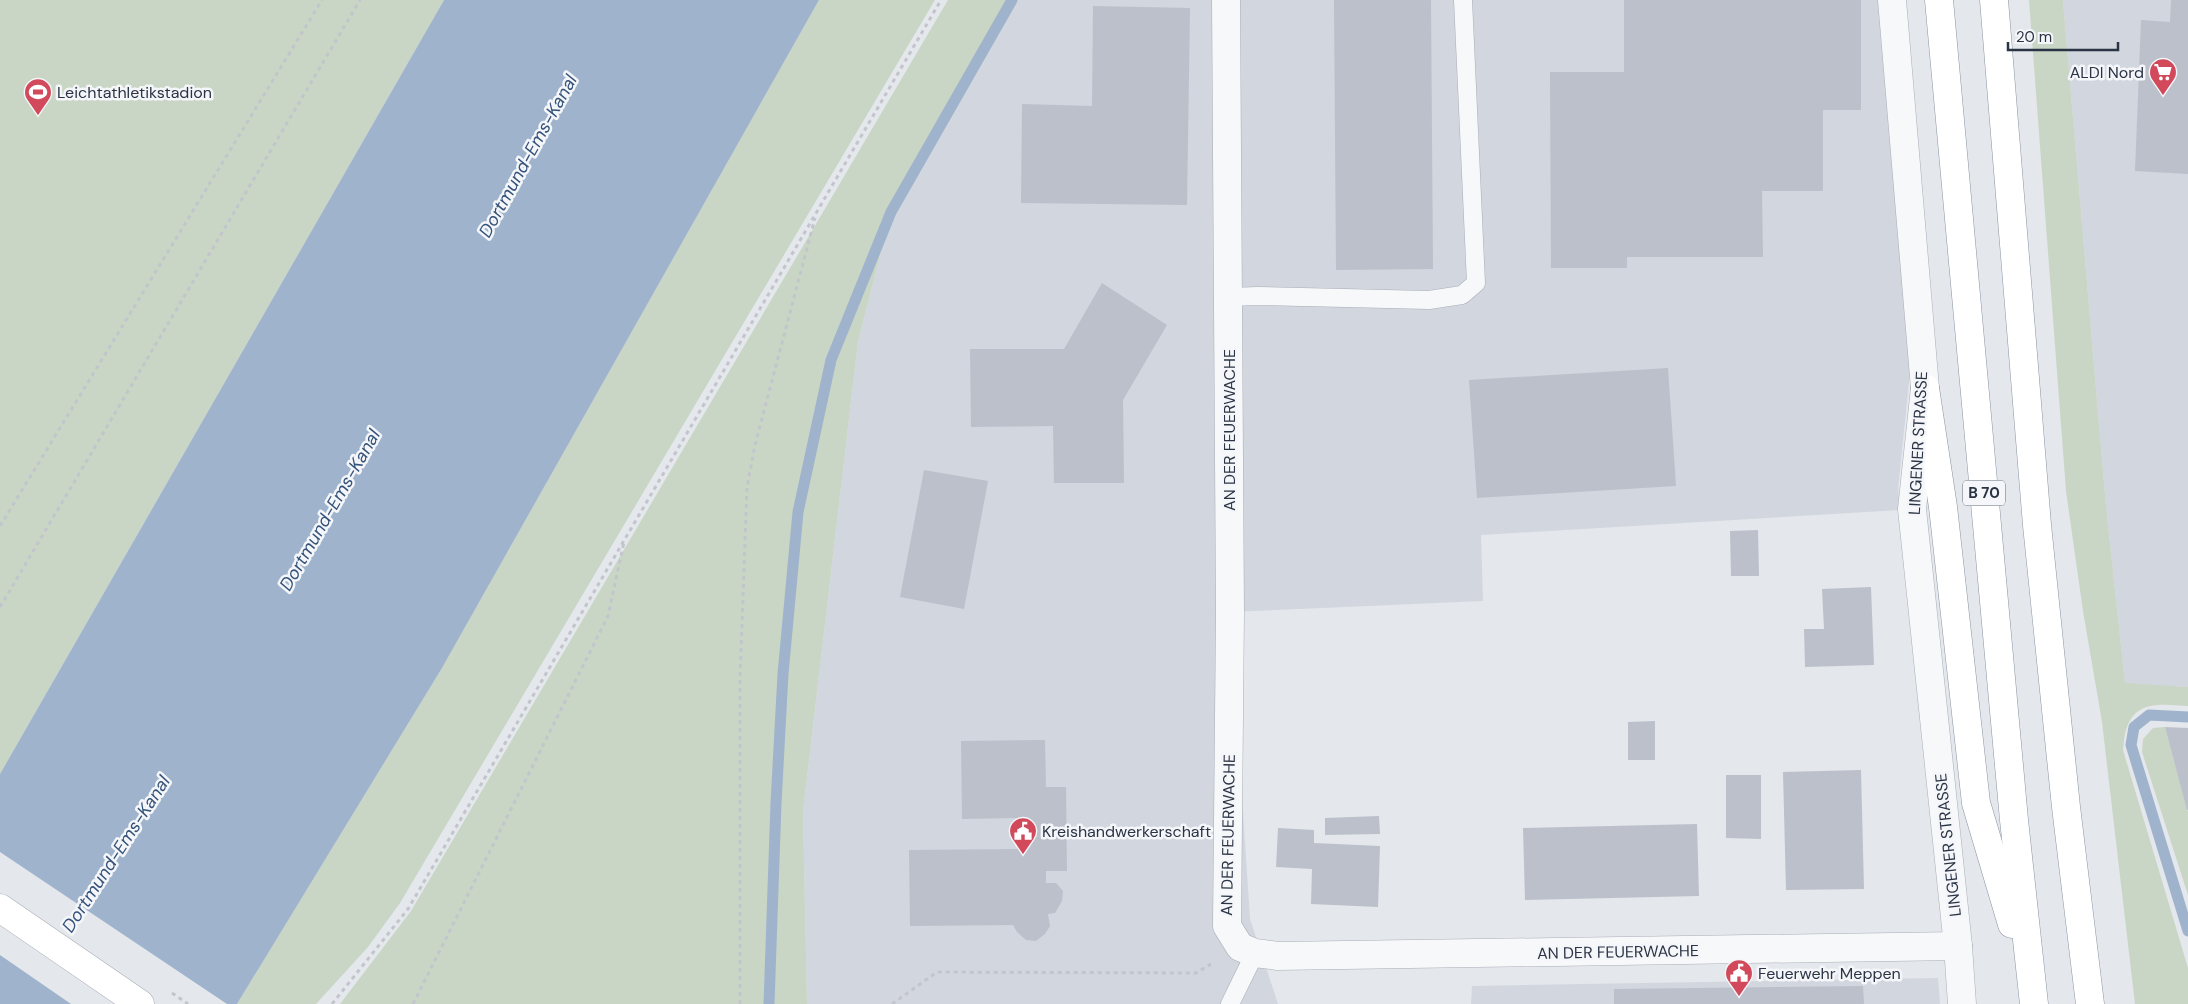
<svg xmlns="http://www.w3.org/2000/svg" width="2188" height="1004" viewBox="0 0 2188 1004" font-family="'DM Sans',sans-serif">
  <rect width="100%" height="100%" fill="#e4e7ec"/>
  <g fill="#d2d6de">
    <path d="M 1012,0 L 1880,0 L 1910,373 L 1898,489 L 1900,510 L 1481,535 L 1483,601 L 1230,612 L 1250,919 L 1278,1004 L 807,1004 L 803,812 L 858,342 L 891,212 Z"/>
    <path d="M 2063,0 L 2188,0 L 2188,687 L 2125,684 L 2106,506 Z"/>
    <path d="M 1938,978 L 1940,1004 L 1471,1004 L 1472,986 Z"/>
  </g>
  <g fill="#c9d6c5">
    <path d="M 0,0 L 444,0 L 0,774 Z"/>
    <path d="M 819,0 L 935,0 L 400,903 L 368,947 L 316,1004 L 237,1004 L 442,668 Z"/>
    <path d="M 948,0 L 1012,0 L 891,212 L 858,342 L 803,812 L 807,1004 L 340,1004 L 411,911 Z"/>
    <path d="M 2029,0 L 2063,0 L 2106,506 L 2125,683 L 2188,687 L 2188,706 C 2165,705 2137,699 2127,727 C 2124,734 2124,743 2123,750 L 2188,968 L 2188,1004 L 2135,1004 L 2102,722 L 2083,611 L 2066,491 Z"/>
    <path d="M 2165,727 L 2188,812 L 2188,895 L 2142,752 L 2143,739 L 2153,728 Z"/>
  </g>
  <path fill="#9fb4cc" d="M 444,0 L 819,0 L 442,668 L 237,1004 L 0,1004 L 0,774 Z"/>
  <path fill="#e4e7ec" d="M 0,852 L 227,1004 L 71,1004 L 0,955 Z"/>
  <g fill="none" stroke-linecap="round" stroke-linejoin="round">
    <g stroke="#9fb4cc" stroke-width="11">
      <path d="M 2188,717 L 2149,715 L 2134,727 L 2131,745 L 2188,931"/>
      <path d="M 769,1004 L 776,803 L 783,674 L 798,512 L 831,360 L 891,212 L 1012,0"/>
    </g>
  </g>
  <g fill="#bbc0ca">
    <path d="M 1334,0 L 1431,0 L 1433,269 L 1336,270 Z"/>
    <path d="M 1624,0 L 1861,0 L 1861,110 L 1823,110 L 1823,191 L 1762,191 L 1763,257 L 1627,257 L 1627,268 L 1551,268 L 1550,72 L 1624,72 Z"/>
    <path d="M 2171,0 L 2188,0 L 2188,174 L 2135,171 L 2141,20 L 2170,22 Z"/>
    <path d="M 1093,6 L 1190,8 L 1187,205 L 1021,203 L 1022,104 L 1092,106 Z"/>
    <path d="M 1102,283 L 1167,325 L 1123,400 L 1124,483 L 1054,483 L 1053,426 L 971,427 L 970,349 L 1064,349 Z"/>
    <path d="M 1668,368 L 1676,486 L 1477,498 L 1469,380 Z"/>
    <path d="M 924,470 L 988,481 L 964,609 L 900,597 Z"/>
    <path d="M 1758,530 L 1759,576 L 1731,576 L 1730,531 Z"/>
    <path d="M 1871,587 L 1874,665 L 1805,667 L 1804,629 L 1824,629 L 1822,589 Z"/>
    <path d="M 1655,721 L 1655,760 L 1628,760 L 1628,722 Z"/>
    <path d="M 2165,727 L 2188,728 L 2188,810 L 2187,810 Z"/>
    <path d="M 1045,740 L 1046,787 L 1066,787 L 1067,871 L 1046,871 L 1046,883 L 1056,883 L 1063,891 L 1062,901 L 1055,913 L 1048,914 L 1050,926 L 1045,934 L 1036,941 L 1026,940 L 1017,932 L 1013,925 L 910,926 L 909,850 L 1017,849 L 1017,818 L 962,819 L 961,741 Z"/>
    <path d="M 1861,770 L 1864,889 L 1786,890 L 1783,772 Z"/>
    <path d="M 1726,775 L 1761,775 L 1761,839 L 1726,838 Z"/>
    <path d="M 1379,816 L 1380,834 L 1325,835 L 1325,818 Z"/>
    <path d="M 1697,824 L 1699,896 L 1525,900 L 1523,828 Z"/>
    <path d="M 1278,828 L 1314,830 L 1314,843 L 1380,846 L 1378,907 L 1311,904 L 1312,869 L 1276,867 Z"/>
    <path d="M 1863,986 L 1864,1004 L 1614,1004 L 1614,989 Z"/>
  </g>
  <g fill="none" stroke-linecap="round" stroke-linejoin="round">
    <g stroke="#a9aeb7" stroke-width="19">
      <g id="lane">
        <path d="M 1228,297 L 1258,296 L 1429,300 L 1462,295 L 1476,283 L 1463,0"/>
        <path d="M 1230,1004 L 1255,953"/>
      </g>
    </g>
    <g stroke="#a9aeb7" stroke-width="29">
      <g id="street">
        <path d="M 1226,0 L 1230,612 L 1227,926 L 1240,947 L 1255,953 L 1278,956 L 1958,946"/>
        <path d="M 1892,0 L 1925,388 L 1912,509 L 1958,946 L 1962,1004"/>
      </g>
    </g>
    <g stroke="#a9aeb7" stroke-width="29">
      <path id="secondary" d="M 0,908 L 140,1004"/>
    </g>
    <g stroke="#8b94a3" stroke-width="29">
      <g id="highway">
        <path d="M 1939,0 L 2014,820 L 2034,1004"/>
        <path d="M 1994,0 L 2037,525 L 2066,807 L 2090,1004"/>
        <path d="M 1925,388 L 1943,507 L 1976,803 L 2012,924"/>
      </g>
    </g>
    <g stroke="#c2c5cb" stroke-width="3" stroke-dasharray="4 4" stroke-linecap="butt">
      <path d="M 0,526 L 322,0"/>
      <path d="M 0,607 L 360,0"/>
      <path d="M 172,993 L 188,1004"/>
      <path d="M 332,1004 L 408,909 L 941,0"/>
      <path d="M 413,1004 L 608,616 L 624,542"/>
      <path d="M 740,1004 L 740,679 L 747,487 L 755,445 L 815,218"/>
      <path d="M 892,1004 L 937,972 L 1196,973 L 1211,964"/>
    </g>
    <use href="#lane" stroke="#f7f8fa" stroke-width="18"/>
    <use href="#street" stroke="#f7f8fa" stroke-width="28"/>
    <use href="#secondary" stroke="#fff" stroke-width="28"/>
    <use href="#highway" stroke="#fff" stroke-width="28"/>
  </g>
  <defs>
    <g id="supermarket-pin" transform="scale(1.4375)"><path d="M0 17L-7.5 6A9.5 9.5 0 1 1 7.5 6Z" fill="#d1495b" stroke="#f4f6f9"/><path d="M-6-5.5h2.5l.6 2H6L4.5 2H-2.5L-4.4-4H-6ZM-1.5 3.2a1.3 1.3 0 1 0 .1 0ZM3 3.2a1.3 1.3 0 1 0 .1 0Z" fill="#fff"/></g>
    <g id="stadium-pin" transform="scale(1.4375)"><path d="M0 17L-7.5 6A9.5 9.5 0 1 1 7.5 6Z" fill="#d1495b" stroke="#f4f6f9"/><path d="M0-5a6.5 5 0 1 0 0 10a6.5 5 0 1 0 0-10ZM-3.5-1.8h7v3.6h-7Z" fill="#fff"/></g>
    <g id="civic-pin" transform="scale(1.4375)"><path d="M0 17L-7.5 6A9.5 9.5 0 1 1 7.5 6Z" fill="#d1495b" stroke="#f4f6f9"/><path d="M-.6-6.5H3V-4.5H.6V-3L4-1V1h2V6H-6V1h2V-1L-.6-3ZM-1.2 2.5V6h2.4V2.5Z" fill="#fff"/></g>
  </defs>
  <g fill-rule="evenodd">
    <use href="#supermarket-pin" x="2163" y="72"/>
    <use href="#stadium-pin" x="38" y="92"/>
    <use href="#civic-pin" x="1023" y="831"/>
    <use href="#civic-pin" x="1739" y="973"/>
  </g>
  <g text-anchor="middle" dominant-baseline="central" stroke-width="5" stroke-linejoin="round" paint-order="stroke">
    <rect fill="#f4f6f9" stroke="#676e7b" stroke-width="1" x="1963" y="480.5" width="42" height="25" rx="4"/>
    <g font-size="15" font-weight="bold" fill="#2b3445">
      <text x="1984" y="493">B 70</text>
    </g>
    <g font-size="16" fill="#2b3445" stroke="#f4f6f9" text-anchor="start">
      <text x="2144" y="72" text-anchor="end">ALDI Nord</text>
      <text x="57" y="92">Leichtathletikstadion</text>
      <text x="1042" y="831">Kreishandwerkerschaft</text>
      <text x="1758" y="973">Feuerwehr Meppen</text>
    </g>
    <g font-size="16" fill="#2b3445" stroke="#f4f6f9">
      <text transform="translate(1229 430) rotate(-90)">AN DER FEUERWACHE</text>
      <text transform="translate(1918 443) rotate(-87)">LINGENER STRASSE</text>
      <text transform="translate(1228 835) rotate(-89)">AN DER FEUERWACHE</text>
      <text transform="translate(1948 845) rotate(-96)">LINGENER STRASSE</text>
      <text transform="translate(1618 952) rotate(-1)">AN DER FEUERWACHE</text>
    </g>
    <g font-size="18" font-style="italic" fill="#34527a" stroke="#f4f6f9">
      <text transform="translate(528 156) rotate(-61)">Dortmund-Ems-Kanal</text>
      <text transform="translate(330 510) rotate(-60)">Dortmund-Ems-Kanal</text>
      <text transform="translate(116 854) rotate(-57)">Dortmund-Ems-Kanal</text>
    </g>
  </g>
  <path d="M2008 42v8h110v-8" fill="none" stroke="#2b3445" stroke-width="2.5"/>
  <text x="2016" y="42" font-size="15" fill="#2b3445" stroke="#f4f6f9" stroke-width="4" paint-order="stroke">20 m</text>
</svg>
